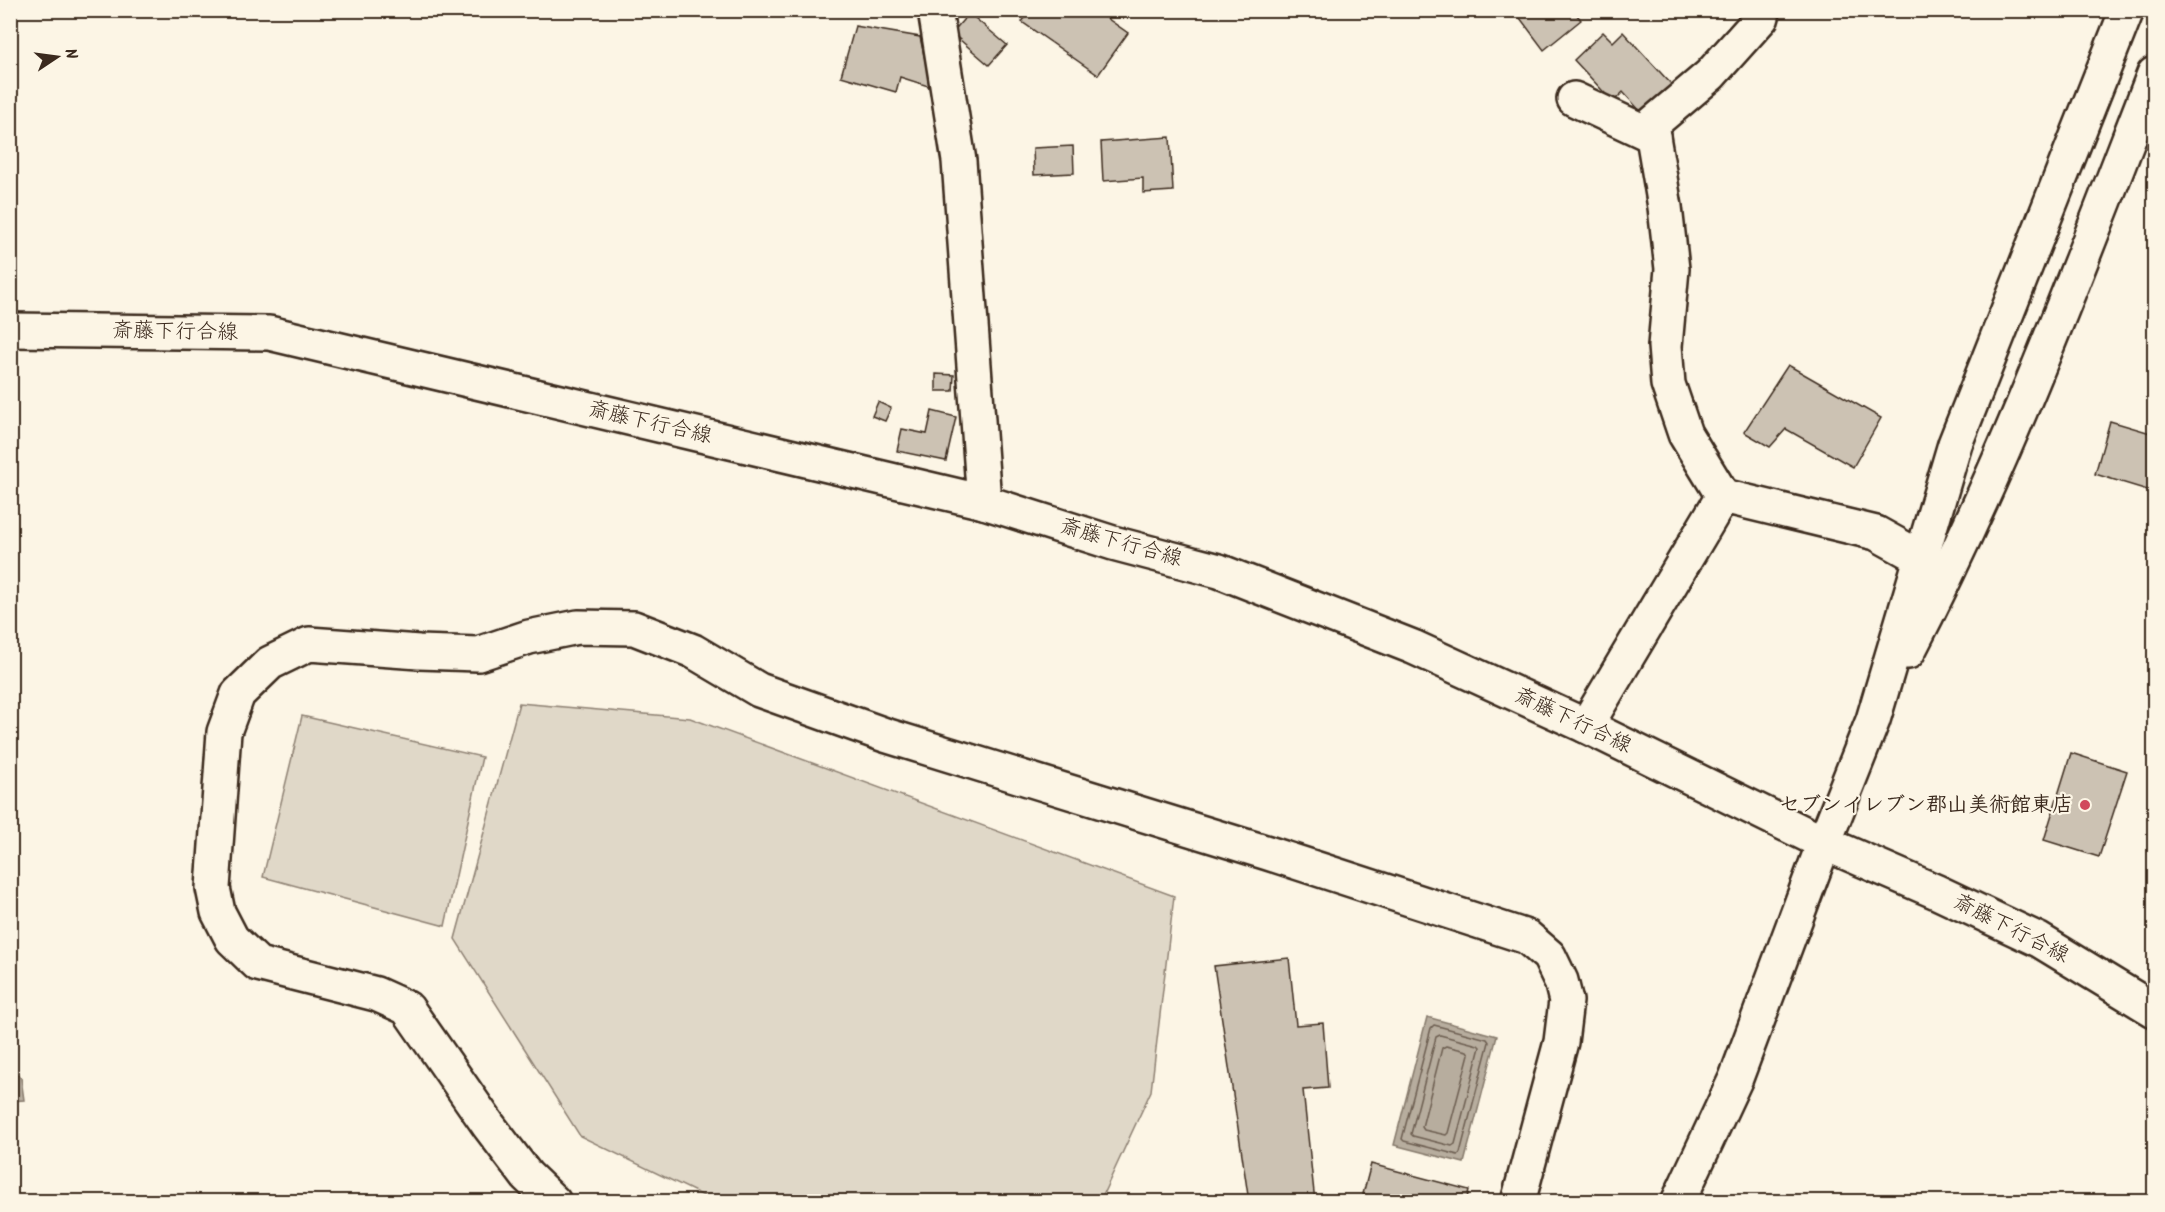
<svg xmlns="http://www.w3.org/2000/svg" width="2165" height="1212" viewBox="0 0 2165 1212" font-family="Kalam,'Klee One',sans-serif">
  <rect width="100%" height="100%" fill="#fcf5e5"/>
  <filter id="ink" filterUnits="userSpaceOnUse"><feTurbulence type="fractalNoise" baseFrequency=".0167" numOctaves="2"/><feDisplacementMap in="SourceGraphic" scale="12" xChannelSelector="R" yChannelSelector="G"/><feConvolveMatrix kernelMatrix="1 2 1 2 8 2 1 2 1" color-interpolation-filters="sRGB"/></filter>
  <g filter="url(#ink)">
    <g fill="#e0d8c8" stroke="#8e8173" stroke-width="1.5">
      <path d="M 519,703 L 690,718 L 1174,896 L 1151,1091 L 1100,1201 L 714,1201 L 580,1136 L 455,939 Z"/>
      <path d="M 302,716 L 482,757 L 445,926 L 263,877 Z"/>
    </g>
    <g fill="#b7ad9e" stroke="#85796b" stroke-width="1.5">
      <path d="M 1427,1017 L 1497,1036 L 1464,1163 L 1394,1145 Z"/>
      <path d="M 10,1067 L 21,1078 L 24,1100 L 11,1101 Z"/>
    </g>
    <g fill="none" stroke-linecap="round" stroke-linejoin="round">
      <g stroke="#6d5e51" stroke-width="1.5">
        <path d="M 1434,1025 L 1487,1039 L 1489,1042 L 1460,1153 L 1458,1155 L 1404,1141 L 1402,1139 L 1431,1028 Z"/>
        <path d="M 1440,1035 L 1478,1045 L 1480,1047 L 1455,1144 L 1452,1146 L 1413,1136 L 1411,1134 L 1436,1037 Z"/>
        <path d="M 1446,1046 L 1467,1051 L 1469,1054 L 1448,1133 L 1446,1135 L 1424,1130 L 1422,1127 L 1442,1048 Z"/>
      </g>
    </g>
    <g fill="#ccc2b3" stroke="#3b2a1e" stroke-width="1.5">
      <path d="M 1030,10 L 1095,10 L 1128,33 L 1098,75 L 1022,22 Z"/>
      <path d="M 1514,10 L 1573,10 L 1581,20 L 1544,50 Z"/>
      <path d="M 969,13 L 1007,45 L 989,65 L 952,33 Z"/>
      <path d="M 855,26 L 920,37 L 931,87 L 900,77 L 896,92 L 841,76 Z"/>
      <path d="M 1603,32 L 1613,42 L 1623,32 L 1672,85 L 1642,113 L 1623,92 L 1613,102 L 1574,60 Z"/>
      <path d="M 1170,137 L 1173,191 L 1143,193 L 1143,178 L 1103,181 L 1101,142 Z"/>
      <path d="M 1073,146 L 1074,173 L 1034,175 L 1033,148 Z"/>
      <path d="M 1788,365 L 1881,418 L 1853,467 L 1786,429 L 1770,447 L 1744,432 Z"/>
      <path d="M 936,374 L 954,375 L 953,391 L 936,391 Z"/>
      <path d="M 878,402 L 891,408 L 885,421 L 872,416 Z"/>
      <path d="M 932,411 L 956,417 L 946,461 L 897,451 L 902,429 L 927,434 Z"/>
      <path d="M 2110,421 L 2154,434 L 2154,492 L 2095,474 Z"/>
      <path d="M 2071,753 L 2127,771 L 2099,857 L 2044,840 Z"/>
      <path d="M 1289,958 L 1296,1025 L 1323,1023 L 1328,1088 L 1303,1090 L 1315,1202 L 1249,1202 L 1214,966 Z"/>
      <path d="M 1371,1164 L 1469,1190 L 1466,1202 L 1390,1202 L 1363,1194 Z"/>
    </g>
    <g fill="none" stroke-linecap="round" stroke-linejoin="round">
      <g stroke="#3b2a1e" stroke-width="38">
        <g id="minor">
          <path d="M 935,10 L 959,161 L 984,502"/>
          <path d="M 1574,99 L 1653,136"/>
          <path d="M 1723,496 L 1876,533 L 1921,558"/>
          <path d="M 1586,726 L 1723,496 L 1685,434 L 1668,384 L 1665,346 L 1672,269 L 1665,207 L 1651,125 L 1710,75 L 1762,17 L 1763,10"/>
          <path d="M 554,1202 L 527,1176 L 489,1126 L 407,1008 L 376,994 L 258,964 L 232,939 L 218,912 L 213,888 L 224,732 L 238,694 L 270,663 L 309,644 L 419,652 L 478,654 L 529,637 L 578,627 L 634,628 L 693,651 L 759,690 L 885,735 L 1268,853 L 1527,937 L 1549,956 L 1561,981 L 1566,1001 L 1561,1042 L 1518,1202"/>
        </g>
      </g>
      <g stroke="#3b2a1e" stroke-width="38">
        <g id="tertiary">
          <path d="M 1908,652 C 2005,466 2078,269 2154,74"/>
          <path d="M 1678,1202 L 1736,1078 L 1824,843 L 1873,720 L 1955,444 L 2127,10"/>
        </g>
      </g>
      <g stroke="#3b2a1e" stroke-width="38">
        <path id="secondary" d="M 10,330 L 269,333 L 984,502 L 1113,543 L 1219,571 L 1413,647 L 1586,726 L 1824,843 L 1937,892 L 2039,940 L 2154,1010"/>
      </g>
      <use href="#minor" stroke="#fcf5e5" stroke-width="33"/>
      <use href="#tertiary" stroke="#fcf5e5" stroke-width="33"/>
      <use href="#secondary" stroke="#fcf5e5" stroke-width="33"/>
    </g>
  </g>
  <circle fill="#d1495b" stroke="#fcf5e5" stroke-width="2" cx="2085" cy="805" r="6"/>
  <g text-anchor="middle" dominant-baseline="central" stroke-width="4.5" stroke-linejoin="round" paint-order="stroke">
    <g font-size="21" fill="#3b2a1e" stroke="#fcf5e5">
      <text transform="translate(175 332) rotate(1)">斎藤下行合線</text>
      <text transform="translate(650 423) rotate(13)">斎藤下行合線</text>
      <text transform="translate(1121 543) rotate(16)">斎藤下行合線</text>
      <text transform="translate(1573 721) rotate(25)">斎藤下行合線</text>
      <text transform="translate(2011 929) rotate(27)">斎藤下行合線</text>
    </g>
    <g font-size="21" font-weight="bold" fill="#3b2a1e" stroke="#fcf5e5" text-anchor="end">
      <text x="2073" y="805">セブンイレブン郡山美術館東店</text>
    </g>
  </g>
  <rect width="2165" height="1212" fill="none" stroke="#fcf5e5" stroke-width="36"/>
  <rect x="18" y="18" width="2129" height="1176" fill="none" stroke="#3b2a1e" stroke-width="2" filter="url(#ink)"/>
  <g transform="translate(57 57) rotate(77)" stroke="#fcf5e5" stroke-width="4.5" paint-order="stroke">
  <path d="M0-4.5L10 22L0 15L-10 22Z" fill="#3b2a1e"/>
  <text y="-9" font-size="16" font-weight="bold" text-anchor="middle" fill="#3b2a1e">N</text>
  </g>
</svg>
